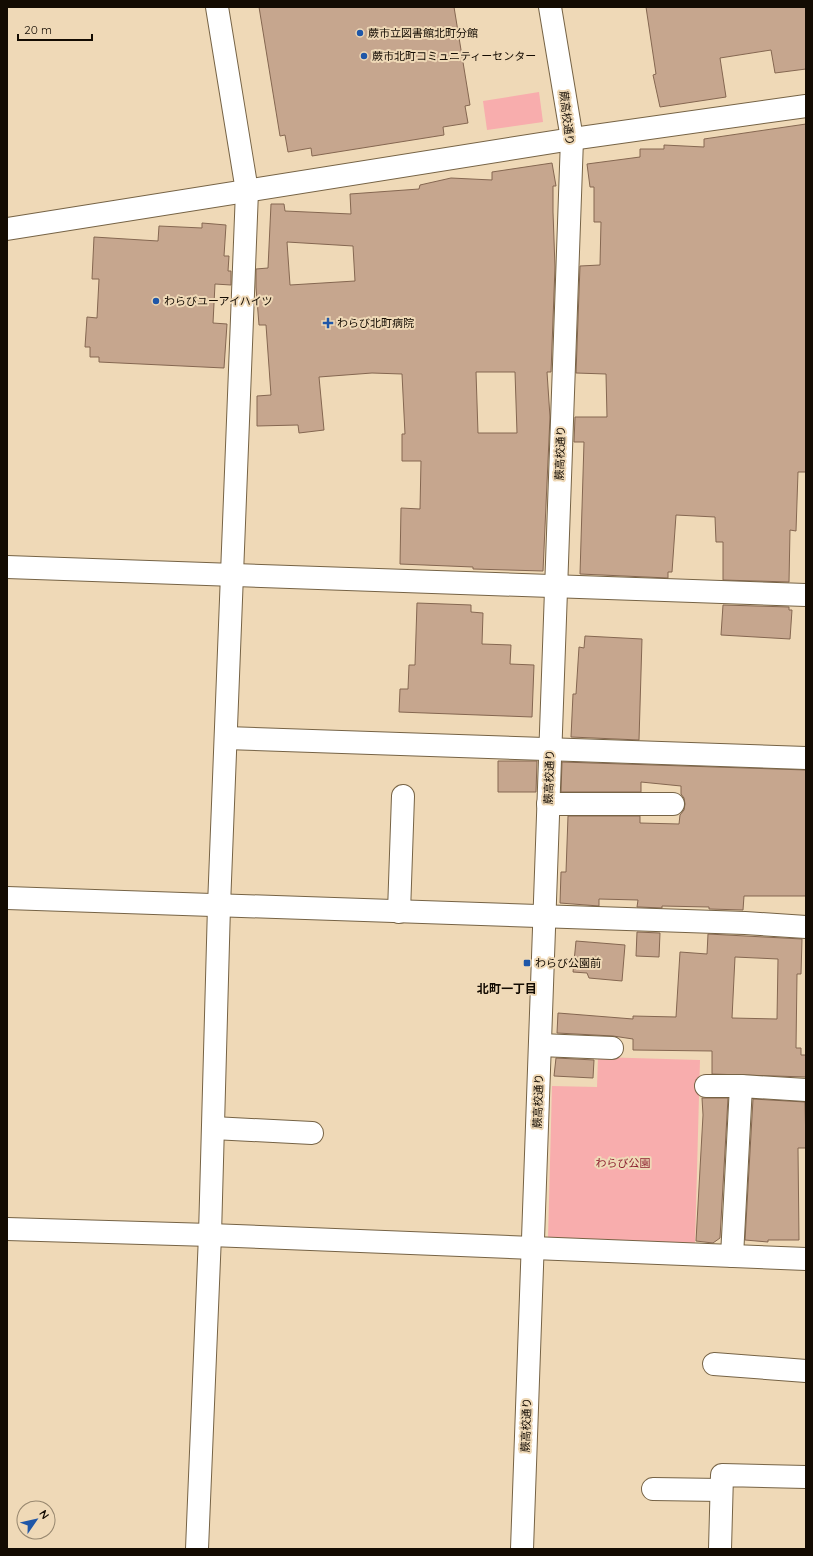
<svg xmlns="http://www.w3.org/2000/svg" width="813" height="1556" viewBox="0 0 813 1556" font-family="Quicksand,'Noto Sans JP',sans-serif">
  <rect width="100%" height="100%" fill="#efd9b7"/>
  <g fill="#f8adad">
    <path d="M 539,92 L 543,122 L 487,130 L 483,101 Z"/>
    <path d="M 598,1057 L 700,1060 L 695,1243 L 548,1238 L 552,1086 L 597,1087 Z"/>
  </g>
  <g fill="#c6a68e" stroke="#856751" fill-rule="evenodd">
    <path d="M 259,7 L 454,7 L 470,105 L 465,106 L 468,123 L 443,127 L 444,135 L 312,156 L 311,148 L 288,152 L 285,135 L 280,136 Z"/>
    <path d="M 646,7 L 806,7 L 806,69 L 775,73 L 771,50 L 720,58 L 726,97 L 660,107 L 653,75 L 656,74 Z"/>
    <path d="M 806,124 L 806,472 L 798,472 L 796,531 L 790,530 L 789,582 L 723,580 L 723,542 L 716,542 L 715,517 L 676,515 L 672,572 L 668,572 L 668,578 L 580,574 L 584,442 L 574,442 L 575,417 L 607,417 L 606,374 L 576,373 L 580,266 L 600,265 L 601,222 L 594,222 L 594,187 L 590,187 L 587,164 L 640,157 L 640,149 L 664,149 L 664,145 L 704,147 L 704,139 Z"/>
    <path d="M 552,163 L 556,186 L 553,186 L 553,212 L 555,267 L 551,372 L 547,372 L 550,417 L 543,571 L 473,569 L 473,567 L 400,564 L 401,508 L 420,509 L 421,461 L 402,461 L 402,434 L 405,434 L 402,374 L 372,373 L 319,377 L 324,430 L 299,433 L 298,425 L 257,426 L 257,396 L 271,395 L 266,325 L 259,325 L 256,287 L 256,269 L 268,268 L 271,204 L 284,204 L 285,211 L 351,214 L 350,194 L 419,189 L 420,185 L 451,178 L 492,180 L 492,172 ZM 287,242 L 353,246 L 355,281 L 290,285 ZM 476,372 L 515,372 L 517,433 L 478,433 Z"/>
    <path d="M 202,223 L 226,225 L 224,256 L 229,256 L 228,271 L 231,271 L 231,285 L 215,284 L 213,323 L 227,324 L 224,368 L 99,362 L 99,357 L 90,357 L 90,347 L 85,347 L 87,317 L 97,318 L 99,279 L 92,279 L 94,237 L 158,241 L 159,226 L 202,228 Z"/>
    <path d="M 417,603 L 471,605 L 471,612 L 483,613 L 482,644 L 511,645 L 510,664 L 534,665 L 532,717 L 399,712 L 400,689 L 408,689 L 409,665 L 415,665 Z"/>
    <path d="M 723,605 L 789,607 L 789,610 L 792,610 L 790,639 L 721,635 Z"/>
    <path d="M 585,636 L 642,639 L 639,740 L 571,737 L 573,694 L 576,694 L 579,647 L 584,648 Z"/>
    <path d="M 498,761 L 537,761 L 536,792 L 498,792 Z"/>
    <path d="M 562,762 L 806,770 L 806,896 L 744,896 L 743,910 L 709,909 L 709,907 L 662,906 L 662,908 L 639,907 L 637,907 L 638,900 L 599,899 L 599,906 L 560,903 L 561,872 L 566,872 L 568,816 L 640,816 L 640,823 L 679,824 L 680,815 L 684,810 L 685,804 L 684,798 L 681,794 L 681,786 L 641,782 L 641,792 L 561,792 Z"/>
    <path d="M 637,932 L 660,933 L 659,957 L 636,956 Z"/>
    <path d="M 708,934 L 802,939 L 801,974 L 797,974 L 796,1048 L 801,1048 L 801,1055 L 806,1055 L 806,1077 L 712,1074 L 712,1051 L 633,1050 L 633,1039 L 613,1036 L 557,1033 L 558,1013 L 633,1019 L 633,1016 L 676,1017 L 680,952 L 707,954 ZM 735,957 L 778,959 L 777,1019 L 732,1018 Z"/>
    <path d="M 576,941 L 625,945 L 622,981 L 589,978 L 587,973 L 573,972 Z"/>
    <path d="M 556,1058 L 594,1060 L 593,1078 L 554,1076 Z"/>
    <path d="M 702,1098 L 728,1098 L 720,1238 L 713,1243 L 696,1241 L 703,1115 Z"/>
    <path d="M 753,1099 L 805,1102 L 806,1148 L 798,1148 L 799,1240 L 768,1240 L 768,1242 L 745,1240 Z"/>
  </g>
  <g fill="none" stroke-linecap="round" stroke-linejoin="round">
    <g stroke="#766345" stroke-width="24">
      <g id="minor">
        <path d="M 7,229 L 572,139 L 806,106"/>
        <path d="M 7,567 L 806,595"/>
        <path d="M 226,738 L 806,758"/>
        <path d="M 548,804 L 673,804"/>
        <path d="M 7,898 L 745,923 L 806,927"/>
        <path d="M 399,912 L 403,796"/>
        <path d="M 540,1045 L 612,1048"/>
        <path d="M 706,1086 L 741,1086"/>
        <path d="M 213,1128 L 312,1133"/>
        <path d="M 7,1229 L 210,1235 L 806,1259"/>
        <path d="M 732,1256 L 741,1086 L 806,1090"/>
        <path d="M 714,1364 L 806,1371"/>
        <path d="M 653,1489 L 721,1490"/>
        <path d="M 197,1549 L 210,1235 L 219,906 L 247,191 L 217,7"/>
        <path d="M 522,1549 L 572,139 L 550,7"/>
        <path d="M 720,1549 L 722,1475 L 806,1477"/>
      </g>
    </g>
    <use href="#minor" stroke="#fff" stroke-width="22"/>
  </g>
  <g fill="#1f57a8" stroke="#efd9b7" stroke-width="1.5">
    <circle cx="360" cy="33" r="4"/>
    <circle cx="364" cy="56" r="4"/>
    <circle cx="156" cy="301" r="4"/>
    <path d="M326 317h4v4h4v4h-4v4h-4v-4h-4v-4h4z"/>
    <rect x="523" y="959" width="8" height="8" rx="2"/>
  </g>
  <g text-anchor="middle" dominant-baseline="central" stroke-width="4" stroke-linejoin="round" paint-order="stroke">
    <g font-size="11" fill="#130b02" stroke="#efd9b7" text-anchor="start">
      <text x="368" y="33">蕨市立図書館北町分館</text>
      <text x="372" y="56">蕨市北町コミュニティーセンター</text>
      <text x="164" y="301">わらびユーアイハイツ</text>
      <text x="337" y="323">わらび北町病院</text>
      <text x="535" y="963">わらび公園前</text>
    </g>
    <g font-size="11" fill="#130b02" stroke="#efd9b7">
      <text transform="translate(567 118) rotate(83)">蕨高校通り</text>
      <text transform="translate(560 453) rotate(-88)">蕨高校通り</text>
      <text transform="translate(549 777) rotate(-88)">蕨高校通り</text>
      <text transform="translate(538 1101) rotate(-88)">蕨高校通り</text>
      <text transform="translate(526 1425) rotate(-88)">蕨高校通り</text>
    </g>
    <g font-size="11" fill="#8e2231" stroke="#efd9b7">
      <text x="623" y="1163">わらび公園</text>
    </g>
    <g font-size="12" font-weight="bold" fill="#130b02" stroke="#efd9b7">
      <text x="507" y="988">北町一丁目</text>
    </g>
  </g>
  <rect width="813" height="1556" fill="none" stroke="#130b02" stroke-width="16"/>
  <g transform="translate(36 1520) rotate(56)"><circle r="19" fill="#efd9b7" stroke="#97876f"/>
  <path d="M0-3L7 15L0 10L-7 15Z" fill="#1f57a8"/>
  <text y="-6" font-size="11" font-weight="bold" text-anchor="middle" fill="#130b02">N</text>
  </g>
  <path d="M18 34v6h74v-6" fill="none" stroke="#130b02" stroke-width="2"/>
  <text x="24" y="34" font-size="12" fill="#130b02" stroke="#efd9b7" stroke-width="3" paint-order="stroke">20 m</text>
</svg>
